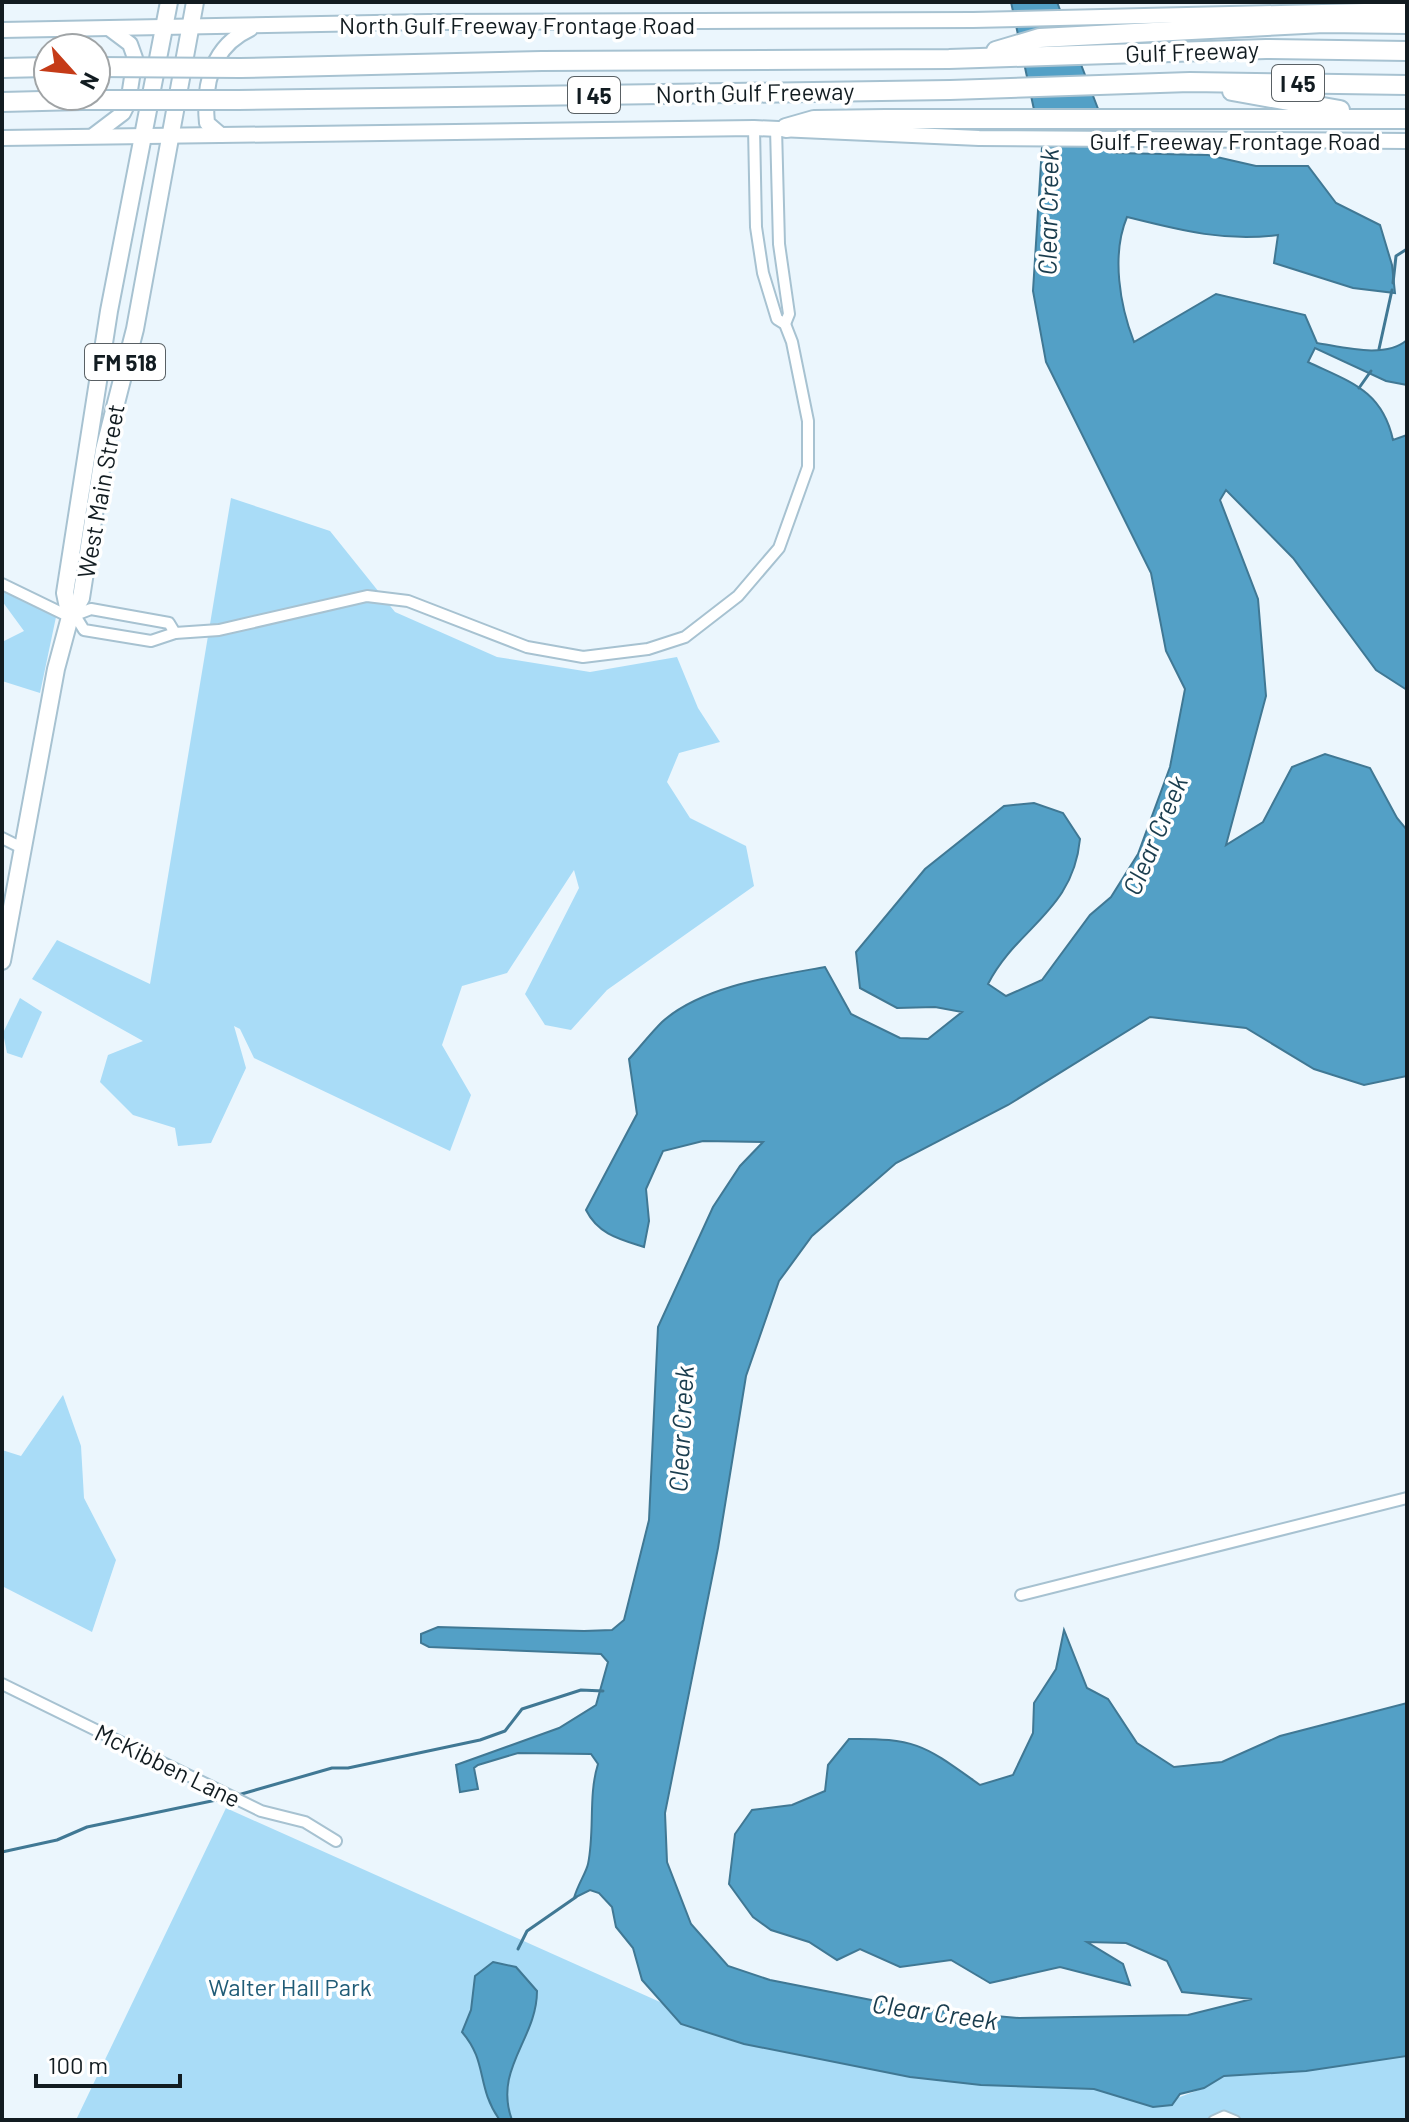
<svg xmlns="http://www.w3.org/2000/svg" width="1409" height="2122" viewBox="0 0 1409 2122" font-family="Barlow,sans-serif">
  <rect width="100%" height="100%" fill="#ebf6fd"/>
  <g fill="#a9dcf7">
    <path d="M 231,498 L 330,531 L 395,612 L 497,657 L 590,672 L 677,657 L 698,708 L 720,742 L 679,753 L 667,782 L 690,818 L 746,846 L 754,886 L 607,990 L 571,1030 L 545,1025 L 525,994 L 579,888 L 574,870 L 507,973 L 462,986 L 442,1045 L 471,1095 L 450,1151 L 254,1058 L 240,1029 L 234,1026 L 246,1068 L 211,1143 L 178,1146 L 175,1128 L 133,1115 L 100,1082 L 108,1055 L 143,1041 L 32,979 L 57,940 L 150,984 Z"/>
    <path d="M 2,590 L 56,617 L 40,693 L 2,681 L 2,642 L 24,631 L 2,601 Z"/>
    <path d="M 20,998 L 42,1012 L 22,1058 L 7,1053 L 3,1033 Z"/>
    <path d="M 63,1395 L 81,1446 L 84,1498 L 116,1560 L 92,1632 L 2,1586 L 2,1450 L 21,1456 Z"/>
    <path d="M 226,1808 L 669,2006 L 681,2024 L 743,2044 L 910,2077 L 981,2085 L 1094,2089 L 1153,2107 L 1204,2088 L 1224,2076 L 1306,2071 L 1407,2056 L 1407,2120 L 76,2120 Z"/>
  </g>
  <g fill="#53a0c6" stroke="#407894" stroke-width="2">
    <path d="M 1011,2 L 1057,2 L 1115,153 L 1208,155 L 1256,166 L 1308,166 L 1336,203 L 1380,225 L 1392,265 L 1395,293 L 1353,288 L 1274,263 L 1278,235 C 1224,242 1179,230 1127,217 C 1111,255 1120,306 1134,342 L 1216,294 L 1305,315 L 1317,343 C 1343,347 1385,359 1407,340 L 1407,385 L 1386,381 L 1315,348 L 1308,362 C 1350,382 1382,390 1393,440 L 1407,435 L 1407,690 L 1376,670 L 1293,558 L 1226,490 L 1220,500 L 1258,599 L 1266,696 L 1226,845 L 1263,822 L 1292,767 L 1325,754 L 1370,768 L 1397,818 L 1407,830 L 1407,1076 L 1364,1085 L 1314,1069 L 1246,1028 L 1150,1017 L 1008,1105 L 896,1163 L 812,1236 L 779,1281 L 746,1376 L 718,1548 L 665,1813 L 667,1862 L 691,1924 L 728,1966 L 770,1980 L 917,2009 L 1019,2018 L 1188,2015 L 1252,1999 L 1182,1992 L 1167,1961 L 1126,1943 L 1087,1942 L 1123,1964 L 1130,1985 L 1060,1967 L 990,1983 L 951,1960 L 900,1967 L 860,1949 L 837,1960 L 809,1942 L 771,1930 L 753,1917 L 729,1884 L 735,1834 L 752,1810 L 792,1805 L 825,1791 L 828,1765 L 849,1739 C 918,1738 925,1746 980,1785 L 1013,1775 L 1033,1733 L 1034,1703 L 1056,1669 L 1064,1630 L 1087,1688 L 1108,1699 L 1137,1743 L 1174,1767 L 1222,1762 L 1280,1736 L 1407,1703 L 1407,2056 L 1306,2071 L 1224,2076 L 1204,2088 L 1180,2094 L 1172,2105 L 1153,2107 L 1094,2089 L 981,2085 L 910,2077 L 744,2044 L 681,2024 L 642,1980 L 633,1948 L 616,1927 L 612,1907 L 599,1893 L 590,1890 L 574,1898 C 578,1884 586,1873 588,1864 C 595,1830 588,1796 598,1764 L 591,1754 L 518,1753 L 478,1765 L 474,1768 L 478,1789 L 460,1792 L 456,1765 L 559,1728 L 596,1705 L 608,1662 L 601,1654 L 429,1647 L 421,1643 L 421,1634 L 438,1627 L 584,1631 L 612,1630 L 624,1620 L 649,1520 L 658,1327 L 713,1207 L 740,1166 L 763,1142 L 703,1141 L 663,1151 L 646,1189 L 649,1221 L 644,1247 C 619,1239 598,1234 586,1210 L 637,1114 L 629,1059 C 640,1047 650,1034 662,1022 C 702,986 775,976 825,967 L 851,1014 L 900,1038 L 928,1039 L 962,1012 L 935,1007 L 897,1008 L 860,988 L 856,952 L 925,869 L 1004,806 L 1034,803 L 1063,813 L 1080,839 C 1073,912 1017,927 988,984 L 1006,996 L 1042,980 L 1090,915 L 1111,897 L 1138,854 L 1170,767 L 1185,689 L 1166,651 L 1151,573 L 1046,362 L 1033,291 L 1042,147 Z"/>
    <path d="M 493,1962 L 516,1967 L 537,1991 C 537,2039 493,2069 512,2120 L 499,2119 C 476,2086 488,2062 462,2032 L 471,2010 L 475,1976 Z"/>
  </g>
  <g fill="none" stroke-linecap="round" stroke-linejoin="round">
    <g stroke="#407894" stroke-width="3">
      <path d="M 1393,283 L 1396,256 L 1407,249"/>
      <path d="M 1379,349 L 1392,290"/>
      <path d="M 1359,388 L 1371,371"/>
      <path d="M 238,1795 L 332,1768 L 348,1768 L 480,1740 L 505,1731 L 522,1709 L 581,1690 L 603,1691"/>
      <path d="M 2,1852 L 57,1840 L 87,1827 L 226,1798"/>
      <path d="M 518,1949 L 527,1931 L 576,1897"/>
    </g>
    <g stroke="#a7c2d1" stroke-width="11">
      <path id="pedestrian" d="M 1213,2120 L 1224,2115 L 1236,2120"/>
    </g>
    <g stroke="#a7c2d1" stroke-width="14">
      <g id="minor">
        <path d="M 776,128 L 779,244 L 789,314 L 785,324"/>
        <path d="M 2,584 L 70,617 L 91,609 L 169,623 L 175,633"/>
        <path d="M 76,617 L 84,630 L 151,641 L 175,633 L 219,630 L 367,596 L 408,601 L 527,647 L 583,657 L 648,649 L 685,637 L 738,596 L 779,548 L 808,467 L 808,421 L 792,342 L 785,324 L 777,319 L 763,273 L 756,227 L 754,128"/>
        <path d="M 2,838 L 24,849"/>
        <path d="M 1021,1595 L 1407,1498"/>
        <path d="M 2,1684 L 261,1811 L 305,1822 L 336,1841"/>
      </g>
    </g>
    <g stroke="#a7c2d1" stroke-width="18">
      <g id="secondary">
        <path d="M 2,30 L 428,22 L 973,20 L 1407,10"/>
        <path d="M 94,135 L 123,113 L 128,103 L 135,58 L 130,44 L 110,29"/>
        <path d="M 221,135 L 207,123 C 203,83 213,46 250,29"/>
        <path d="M 2,138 L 754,128 L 979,138 L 1407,141"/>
      </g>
    </g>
    <g stroke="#a7c2d1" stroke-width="20">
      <g id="primary">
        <path d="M 70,617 L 65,593 L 109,311 L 169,2"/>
        <path d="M 2,961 L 56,669 L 70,617 L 81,598 L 104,450 L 135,329 L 195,2"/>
      </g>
    </g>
    <g stroke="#a7c2d1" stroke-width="22">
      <g id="motorway">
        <path d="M 996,51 L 1040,38 L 1324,23 L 1407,24"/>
        <path d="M 2,68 L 48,67"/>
        <path d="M 240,68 L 542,61 L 949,59 L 1266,49 L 1407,51"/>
        <path d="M 1232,91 L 1340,110"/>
        <path d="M 238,100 L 950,90 L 1190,82 L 1407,85"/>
        <path d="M 2,102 L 82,100"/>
        <path d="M 786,128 L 814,120 L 885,119 L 1407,119"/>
      </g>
    </g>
    <use href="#pedestrian" stroke="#fff" stroke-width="7"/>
    <use href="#minor" stroke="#fff" stroke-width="10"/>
    <use href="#secondary" stroke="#fff" stroke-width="14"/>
    <use href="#primary" stroke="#fff" stroke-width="16"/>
    <use href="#motorway" stroke="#fff" stroke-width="18"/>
    <g stroke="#a7c2d1" stroke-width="22" stroke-linecap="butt">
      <g id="motorway-bridge">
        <path d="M 96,67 L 240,68"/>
        <path d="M 82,100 L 238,100"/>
      </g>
    </g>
    <use href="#motorway-bridge" stroke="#fff" stroke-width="18"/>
  </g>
  <g text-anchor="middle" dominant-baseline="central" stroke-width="7" stroke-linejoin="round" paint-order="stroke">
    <g fill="#fff" stroke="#596064" stroke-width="2">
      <rect x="1272" y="65" width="52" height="36" rx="6"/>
      <rect x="568" y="77" width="52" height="36" rx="6"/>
      <rect x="85" y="344" width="80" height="36" rx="6"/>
    </g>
    <g font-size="22" font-weight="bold" fill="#121c21">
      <text x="1298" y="83">I 45</text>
      <text x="594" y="95">I 45</text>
      <text x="125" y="362">FM 518</text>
    </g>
    <g font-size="24" fill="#121c21" stroke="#fff">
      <text x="517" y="24">North Gulf Freeway Frontage Road</text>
      <text transform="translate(1192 51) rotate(-2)">Gulf Freeway</text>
      <text transform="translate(755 92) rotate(-1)">North Gulf Freeway</text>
      <text x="1235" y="140">Gulf Freeway Frontage Road</text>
      <text transform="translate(100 491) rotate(-80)">West Main Street</text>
      <text transform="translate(168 1765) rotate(26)">McKibben Lane</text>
    </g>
    <g font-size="24" fill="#1f5b76" stroke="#fff">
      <text x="290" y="1986">Walter Hall Park</text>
    </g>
    <g font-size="26" font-style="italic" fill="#1a3d4e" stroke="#fff">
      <text transform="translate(1047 212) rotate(-89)">Clear Creek</text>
      <text transform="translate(1154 835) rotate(-67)">Clear Creek</text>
      <text transform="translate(680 1429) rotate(-87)">Clear Creek</text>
      <text transform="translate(935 2011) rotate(8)">Clear Creek</text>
    </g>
  </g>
  <rect width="1409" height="2122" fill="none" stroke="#121c21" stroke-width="8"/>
  <g transform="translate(72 72) rotate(117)"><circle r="38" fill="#ffffff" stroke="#a0a4a6" stroke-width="2"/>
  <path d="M0-6L14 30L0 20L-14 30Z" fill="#c53b18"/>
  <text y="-12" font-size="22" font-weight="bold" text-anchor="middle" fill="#121c21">N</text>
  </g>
  <path d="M36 2074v12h144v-12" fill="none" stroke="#121c21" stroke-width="4"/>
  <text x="48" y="2074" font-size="24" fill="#121c21" stroke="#ffffff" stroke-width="6" paint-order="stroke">100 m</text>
</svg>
